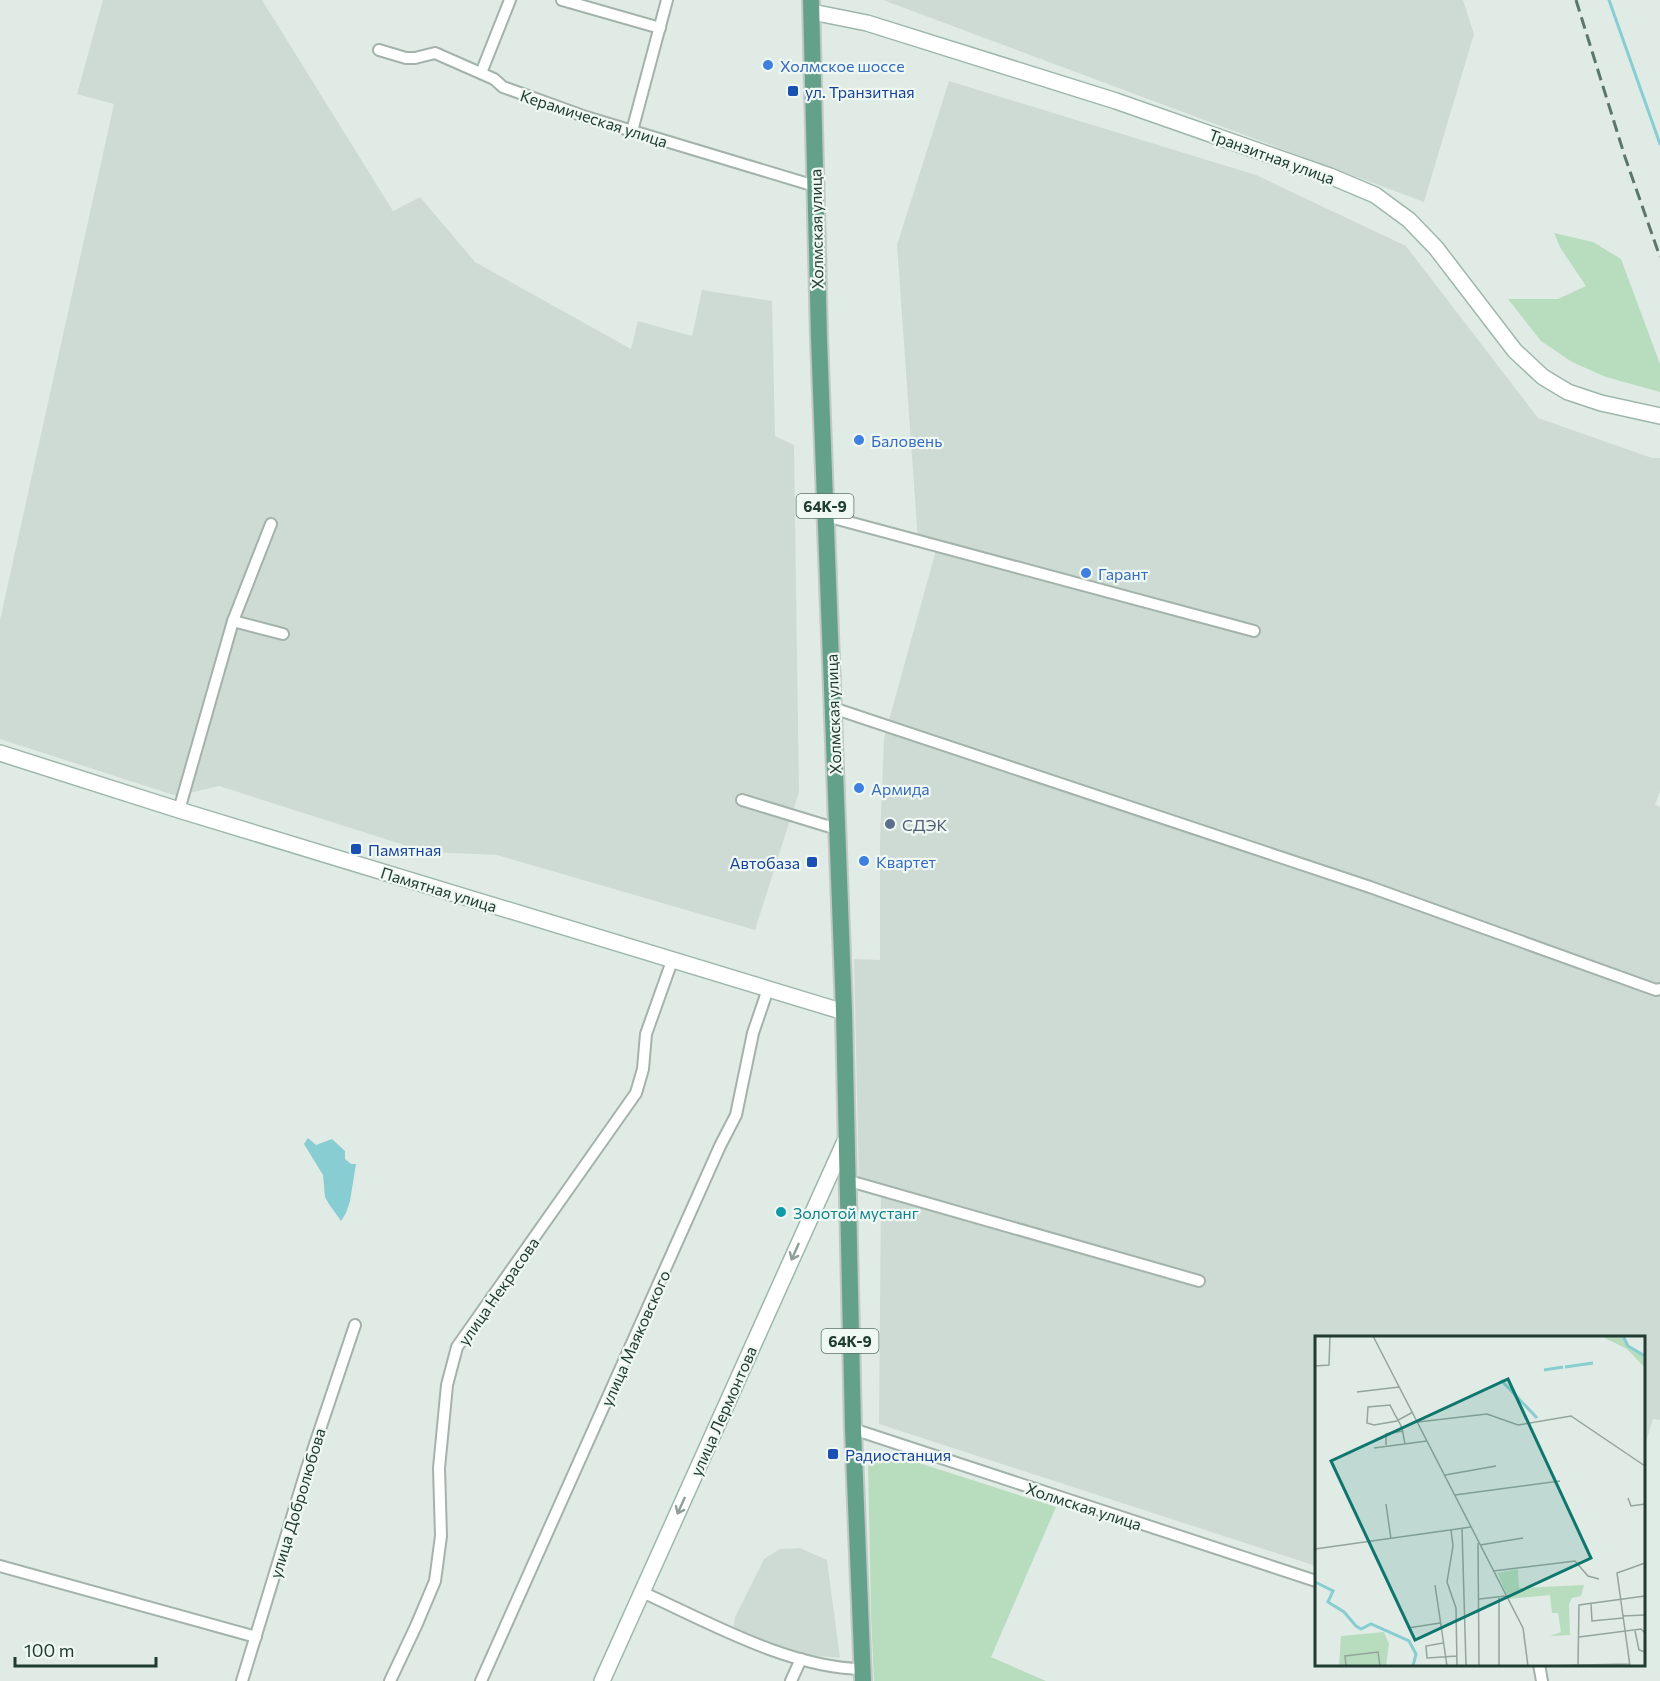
<svg xmlns="http://www.w3.org/2000/svg" width="1660" height="1681" viewBox="0 0 1660 1681" font-family="Commissioner,sans-serif">
  <rect width="100%" height="100%" fill="#e0ebe5"/>
  <g fill="#cedbd4">
    <path d="M 103,0 L 262,0 L 393,211 L 420,197 L 475,262 L 631,349 L 638,321 L 692,336 L 702,290 L 772,301 L 775,436 L 794,445 L 799,792 L 755,930 L 497,855 L 426,852 L 219,786 L 177,796 L 0,739 L 0,620 L 114,104 L 77,94 Z"/>
    <path d="M 883,0 L 1463,0 L 1474,34 L 1424,202 Z"/>
    <path d="M 949,81 L 1256,175 L 1406,246 L 1538,418 L 1652,458 L 1660,458 L 1660,791 L 1655,805 L 1660,807 L 1660,1420 L 1653,1419 L 1644,1448 L 1644,1338 L 1316,1338 L 1316,1566 L 879,1424 L 881,1192 L 859,1184 L 854,959 L 880,960 L 880,841 L 884,738 L 936,550 L 918,541 L 897,245 Z"/>
    <path d="M 800,1548 L 827,1560 L 840,1658 L 806,1655 L 733,1629 L 735,1617 L 764,1559 L 780,1549 Z"/>
  </g>
  <g fill="#b8ddbe">
    <path d="M 1554,233 L 1593,242 L 1621,259 L 1660,364 L 1660,392 L 1606,377 L 1572,362 L 1541,341 L 1508,299 L 1558,299 L 1586,286 L 1561,249 Z"/>
    <path d="M 888,1453 L 1056,1507 L 991,1657 L 1046,1681 L 874,1681 L 871,1615 L 868,1467 L 875,1454 Z"/>
  </g>
  <path fill="#87cdd1" d="M 308,1138 L 316,1145 L 332,1139 L 345,1151 L 345,1159 L 351,1164 L 356,1164 L 350,1201 L 346,1213 L 341,1221 L 329,1204 L 325,1197 L 323,1175 L 304,1144 Z"/>
  <g fill="none" stroke-linecap="round" stroke-linejoin="round">
    <path stroke="#87cdd1" stroke-width="3" d="M 1609,0 L 1660,144"/>
    <g stroke="#a3b3ac" stroke-width="14">
      <g id="street">
        <path d="M 562,0 L 660,28"/>
        <path d="M 379,50 L 406,58 L 415,58 L 435,53 L 494,79 L 503,87 L 586,117 L 815,186"/>
        <path d="M 481,73 L 510,0"/>
        <path d="M 632,131 L 667,0"/>
        <path d="M 826,516 L 1254,631"/>
        <path d="M 233,621 L 283,634"/>
        <path d="M 833,708 L 1370,887 L 1656,990 L 1660,989"/>
        <path d="M 742,800 L 837,829"/>
        <path d="M 179,810 L 233,621 L 271,524"/>
        <path d="M 846,1180 L 1199,1281"/>
        <path d="M 853,1429 L 1316,1581"/>
        <path d="M 0,1566 L 256,1637"/>
        <path d="M 642,1592 C 708,1622 789,1668 862,1669"/>
        <path d="M 1539,1664 L 1542,1681"/>
        <path d="M 242,1681 L 307,1468 L 355,1325"/>
        <path d="M 390,1681 L 416,1626 L 435,1581 L 441,1536 L 439,1468 L 447,1385 L 457,1347 L 636,1093 L 643,1069 L 646,1034 L 672,961"/>
        <path d="M 481,1681 L 720,1146 L 736,1115 L 753,1033 L 768,989"/>
        <path d="M 791,1681 L 801,1659"/>
      </g>
    </g>
    <g stroke="#9eb7ac" stroke-width="18">
      <g id="secondary">
        <path d="M 812,12 L 867,23 L 1116,101 L 1330,176 L 1375,195 L 1409,220 L 1436,248 L 1515,351 L 1543,377 L 1568,392 L 1601,403 L 1660,416"/>
        <path d="M 0,753 L 179,810 L 844,1012"/>
        <path d="M 602,1681 L 845,1141"/>
      </g>
    </g>
    <g stroke="#c1c8c6" stroke-width="20">
      <path id="primary" d="M 811,0 L 819,338 L 844,1012 L 853,1429 L 863,1681"/>
    </g>
    <use href="#street" stroke="#fff" stroke-width="10"/>
    <use href="#secondary" stroke="#fff" stroke-width="15"/>
    <use href="#primary" stroke="#64a18b" stroke-width="16"/>
    <path stroke="#5b776d" stroke-width="3" stroke-dasharray="12 6" stroke-linecap="butt" d="M 1576,0 L 1625,157 L 1660,257"/>
  </g>
  <defs><path id="oneway-shaft" d="M-6 0H5M1.5-3L5.5 0L1.5 3" fill="none" stroke-width="1.6" stroke-linecap="round" stroke-linejoin="round" transform="scale(1.5)"/></defs>
  <g stroke="#909e98">
    <use href="#oneway-shaft" transform="translate(795 1252) rotate(114)"/>
    <use href="#oneway-shaft" transform="translate(681 1506) rotate(114)"/>
  </g>
  <g fill="#3f7fe0" stroke="#f0f8f3" stroke-width="2">
    <circle cx="768" cy="65" r="6"/>
    <circle cx="859" cy="440" r="6"/>
    <circle cx="1086" cy="573" r="6"/>
    <circle cx="859" cy="788" r="6"/>
    <circle cx="864" cy="861" r="6"/>
  </g>
  <g fill="#1a4fb4" stroke="#f0f8f3" stroke-width="2">
    <rect x="787" y="85" width="12" height="12" rx="3"/>
    <rect x="350" y="843" width="12" height="12" rx="3"/>
    <rect x="806" y="856" width="12" height="12" rx="3"/>
    <rect x="827" y="1448" width="12" height="12" rx="3"/>
  </g>
  <circle fill="#5c6f8a" stroke="#f0f8f3" stroke-width="2" cx="890" cy="824" r="6"/>
  <circle fill="#0f9aa8" stroke="#f0f8f3" stroke-width="2" cx="781" cy="1212" r="6"/>
  <g text-anchor="middle" dominant-baseline="central" stroke-width="4.5" stroke-linejoin="round" paint-order="stroke">
    <g fill="#f0f8f3" stroke="#5e746c" stroke-width="1.5">
      <rect x="796.5" y="494" width="57" height="24" rx="4.5"/>
      <rect x="821.5" y="1329" width="57" height="24" rx="4.5"/>
    </g>
    <g font-size="15" font-weight="bold" fill="#203c32">
      <text x="825" y="506">64К-9</text>
      <text x="850" y="1341">64К-9</text>
    </g>
    <g font-size="16" fill="#366cbe" stroke="#f0f8f3" text-anchor="start">
      <text x="780" y="65">Холмское шоссе</text>
      <text x="871" y="440">Баловень</text>
      <text x="1098" y="573">Гарант</text>
      <text x="871" y="788">Армида</text>
      <text x="876" y="861">Квартет</text>
    </g>
    <g font-size="16" fill="#164399" stroke="#f0f8f3" text-anchor="start">
      <text x="805" y="91">ул. Транзитная</text>
      <text x="368" y="849">Памятная</text>
      <text x="800" y="862" text-anchor="end">Автобаза</text>
      <text x="845" y="1454">Радиостанция</text>
    </g>
    <g font-size="16" fill="#203c32" stroke="#f0f8f3">
      <text transform="translate(594 118) rotate(18)">Керамическая улица</text>
      <text transform="translate(1272 156) rotate(20)">Транзитная улица</text>
      <text transform="translate(816 229) rotate(-91)">Холмская улица</text>
      <text transform="translate(833 714) rotate(-92)">Холмская улица</text>
      <text transform="translate(439 889) rotate(17)">Памятная улица</text>
      <text transform="translate(498 1291) rotate(-55)">улица Некрасова</text>
      <text transform="translate(635 1338) rotate(-66)">улица Маяковского</text>
      <text transform="translate(723 1411) rotate(-66)">улица Лермонтова</text>
      <text transform="translate(297 1503) rotate(-73)">улица Добролюбова</text>
      <text transform="translate(1084 1506) rotate(18)">Холмская улица</text>
    </g>
    <g font-size="16" fill="#4e5e75" stroke="#f0f8f3" text-anchor="start">
      <text x="902" y="824">СДЭК</text>
    </g>
    <g font-size="16" fill="#0d838f" stroke="#f0f8f3" text-anchor="start">
      <text x="793" y="1212">Золотой мустанг</text>
    </g>
  </g>
  <g transform="translate(1315 1336)">
    <rect width="330" height="330" fill="#e0ebe5"/>
    <path d="M 286,0 L 306,0 L 315,12 L 330,21 L 330,32 L 312,13 ZM 203,233 L 204,252 L 269,249 L 266,260 L 257,262 L 254,268 L 255,299 L 235,300 L 246,296 L 243,277 L 237,277 L 235,259 L 194,263 L 182,237 ZM 69,296 L 74,308 L 71,330 L 24,330 L 26,300 Z" fill="#b8ddbe"/>
    <path fill="none" stroke="#87cdd1" stroke-width="3" d="M 308,0 L 313,10 L 330,20M 250,31 L 278,27M 229,34 L 248,31M 186,44 L 222,82M 0,246 L 18,255 L 13,266 L 29,276 L 41,290 L 46,293 L 56,288 L 94,305 L 101,318 L 98,330"/>
    <path fill="none" stroke="#93a59d" stroke-width="1.5" d="M 58,0 L 208,292 L 213,330M 0,30 L 14,29 L 15,0M 42,56 L 84,51M 103,86 L 172,78 L 203,89 L 256,80 L 330,130M 90,108 L 87,92 L 83,84 L 80,79 L 75,69 L 53,71 L 52,87 L 59,89 L 82,85 L 83,84 L 87,82 L 98,76M 71,109 L 71,98 L 88,95M 59,112 L 112,105M 130,139 L 181,130M 140,159 L 245,145M 313,162 L 316,170 L 330,168M 71,168 L 76,203M 147,192 L 151,330M 136,194 L 138,210 L 132,246 L 141,272 L 142,330M 163,207 L 164,330M 165,209 L 208,202M 0,213 L 156,191M 178,235 L 260,225 L 273,240 L 284,243M 120,249 L 132,330M 184,262 L 184,330M 164,263 L 191,260M 276,268 L 277,285 L 308,282M 308,280 L 330,279M 93,292 L 125,287M 320,295 L 324,314 L 330,316M 264,301 L 326,293 L 330,297M 128,307 L 111,310 L 112,322 L 142,320M 31,330 L 30,320 L 63,316 L 65,330M 222,330 L 314,328M 263,330 L 264,269 L 330,260M 315,330 L 302,237 L 330,227"/>
    <path fill="#0f766e" fill-opacity="0.15" stroke="#0f766e" stroke-width="3" d="M 193,43 L 276,222 L 100,304 L 16,125 Z"/>
    <rect width="330" height="330" fill="none" stroke="#203c32" stroke-width="3"/>
  </g>
  <path d="M15 1657v9h141v-9" fill="none" stroke="#203c32" stroke-width="3"/>
  <text x="24" y="1657" font-size="18" fill="#203c32" stroke="#f0f8f3" stroke-width="4.5" paint-order="stroke">100 m</text>
</svg>
